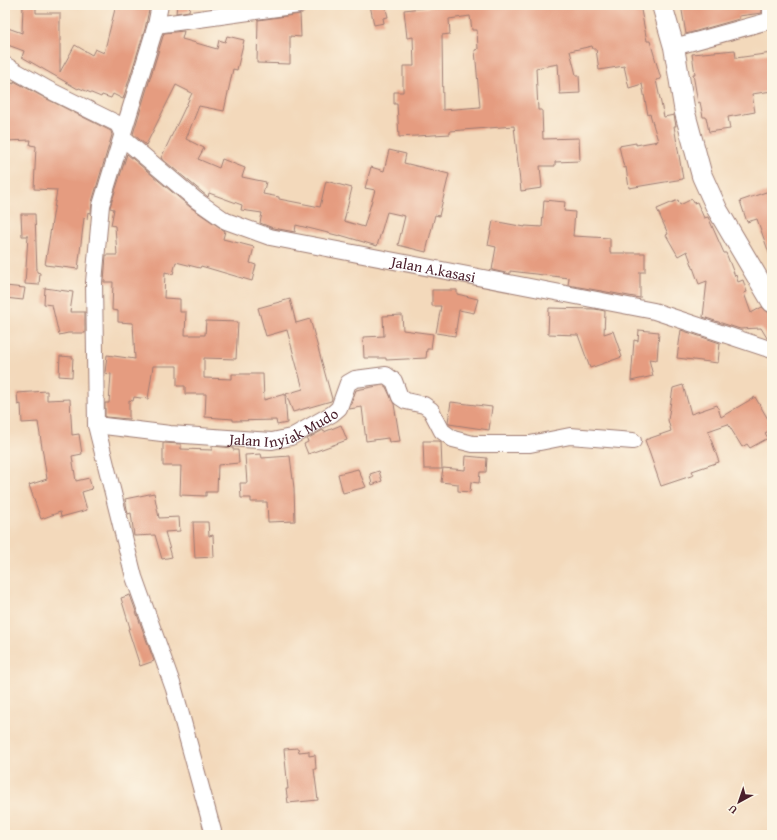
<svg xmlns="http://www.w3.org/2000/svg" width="777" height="840" viewBox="0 0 777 840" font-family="'Gentium Book Plus',serif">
  <rect width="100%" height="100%" fill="#fcf5e5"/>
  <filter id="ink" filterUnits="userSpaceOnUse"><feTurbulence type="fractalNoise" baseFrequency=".025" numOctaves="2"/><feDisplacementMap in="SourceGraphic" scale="8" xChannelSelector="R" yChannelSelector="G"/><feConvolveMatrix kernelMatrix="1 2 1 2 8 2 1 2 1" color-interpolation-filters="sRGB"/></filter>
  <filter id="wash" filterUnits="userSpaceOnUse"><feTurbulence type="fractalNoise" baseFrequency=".012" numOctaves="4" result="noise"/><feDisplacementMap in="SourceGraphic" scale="16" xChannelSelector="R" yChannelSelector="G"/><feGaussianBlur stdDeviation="0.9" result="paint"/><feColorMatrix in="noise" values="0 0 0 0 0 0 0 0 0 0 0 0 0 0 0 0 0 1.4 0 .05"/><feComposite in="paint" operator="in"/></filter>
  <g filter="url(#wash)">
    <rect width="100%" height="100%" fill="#f3d9bb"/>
    <g id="blocks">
      <g fill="#e59c80" fill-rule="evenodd">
        <path d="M 23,5 L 36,5 L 36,13 L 60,13 L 60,72 L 75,45 L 92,55 L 95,49 L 104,53 L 116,5 L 150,5 L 145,29 L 123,99 L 113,94 L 111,98 L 102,95 L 101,97 L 79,88 L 78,89 L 22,57 L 24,51 L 5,44 L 5,27 L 22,33 Z"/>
        <path d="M 177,5 L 190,5 L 189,11 L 176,13 Z"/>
        <path d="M 370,5 L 385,5 L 388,17 L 383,18 L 384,23 L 374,25 Z"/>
        <path d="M 431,5 L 640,5 L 647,41 L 650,41 L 661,79 L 656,80 L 664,117 L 674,115 L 676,126 L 674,126 L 683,179 L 629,188 L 626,167 L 624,168 L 619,146 L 636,143 L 636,145 L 658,141 L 650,114 L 648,115 L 642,84 L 629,88 L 624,66 L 599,70 L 596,49 L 593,49 L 592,46 L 570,51 L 576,75 L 579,75 L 580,93 L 560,94 L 558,64 L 536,68 L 538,110 L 542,110 L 543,139 L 579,138 L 580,161 L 555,162 L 555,166 L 540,166 L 542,188 L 521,191 L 514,126 L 450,131 L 450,134 L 399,137 L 397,104 L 394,104 L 394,92 L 403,92 L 403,66 L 414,66 L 413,37 L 407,38 L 404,10 L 431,7 ZM 470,16 L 472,30 L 477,30 L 478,49 L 475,50 L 480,107 L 443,110 L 442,35 L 450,34 L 449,19 Z"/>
        <path d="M 681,5 L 762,5 L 762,13 L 739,16 L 739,19 L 686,34 Z"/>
        <path d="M 300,14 L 301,37 L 290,36 L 290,64 L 257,63 L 258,20 Z"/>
        <path d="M 184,31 L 182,39 L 217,49 L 219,40 L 225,42 L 227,36 L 244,40 L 237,70 L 233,69 L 224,111 L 199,106 L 186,139 L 204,148 L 198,159 L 219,168 L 222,159 L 245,168 L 242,177 L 266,182 L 263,194 L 279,197 L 279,199 L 320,207 L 326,181 L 352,188 L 344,221 L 364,227 L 375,190 L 365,188 L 371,167 L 384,171 L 389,150 L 406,154 L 404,163 L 449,174 L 439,216 L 435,215 L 426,252 L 398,245 L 405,216 L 387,212 L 377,246 L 340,235 L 340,236 L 296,225 L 295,232 L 273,228 L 260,223 L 262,213 L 241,210 L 242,205 L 209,193 L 208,197 L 161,158 L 192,93 L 176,85 L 146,145 L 133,134 L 164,33 Z"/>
        <path d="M 735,50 L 736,58 L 772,53 L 772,91 L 752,94 L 755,112 L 728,117 L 730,129 L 709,132 L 706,117 L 703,117 L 700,102 L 698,103 L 693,74 L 695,74 L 692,54 Z"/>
        <path d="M 5,80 L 14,84 L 14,81 L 45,98 L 111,131 L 112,135 L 92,202 L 91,213 L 88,212 L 87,219 L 84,218 L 78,269 L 45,265 L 57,190 L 34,189 L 36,146 L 30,145 L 31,140 L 5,141 Z"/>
        <path d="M 127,154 L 190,207 L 225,231 L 223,239 L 254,247 L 250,263 L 256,265 L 252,281 L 201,266 L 200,268 L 176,262 L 173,274 L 165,272 L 164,298 L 180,299 L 180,312 L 186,312 L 185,335 L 205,335 L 206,321 L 238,322 L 236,359 L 204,358 L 204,378 L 232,379 L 232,374 L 263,374 L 264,400 L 285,394 L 287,423 L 277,425 L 276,420 L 233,421 L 233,419 L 205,417 L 206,394 L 185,394 L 185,386 L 177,386 L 177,366 L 153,366 L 148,399 L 134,397 L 133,401 L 129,400 L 129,419 L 105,417 L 105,403 L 109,403 L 111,374 L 105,373 L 107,355 L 135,359 L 133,323 L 118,322 L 118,311 L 112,310 L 113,282 L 104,282 L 106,255 L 117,255 L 115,226 L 111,225 L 114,209 L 110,208 L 110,207 Z"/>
        <path d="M 769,191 L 772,198 L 772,256 L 770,256 L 757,219 L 747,222 L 740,201 Z"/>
        <path d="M 692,199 L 694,203 L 697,202 L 704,218 L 708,217 L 724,253 L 726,253 L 735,276 L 736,275 L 738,282 L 743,280 L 747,292 L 744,293 L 751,313 L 762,307 L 769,313 L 772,318 L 772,340 L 767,338 L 761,328 L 740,329 L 703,317 L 707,281 L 699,284 L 687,251 L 678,256 L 666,235 L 668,234 L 657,209 L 678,200 L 680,205 Z"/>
        <path d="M 544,200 L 565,202 L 564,211 L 575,212 L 573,236 L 610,238 L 610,253 L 645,253 L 645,272 L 640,272 L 640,298 L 568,285 L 569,278 L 510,271 L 510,274 L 492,270 L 496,247 L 488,245 L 493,221 L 525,227 L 525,226 L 542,227 Z"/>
        <path d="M 21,214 L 35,214 L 37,272 L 40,273 L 39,285 L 25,284 L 28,236 L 22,236 Z"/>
        <path d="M 5,286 L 25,288 L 23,300 L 5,298 Z"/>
        <path d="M 45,288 L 73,292 L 70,312 L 85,312 L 85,333 L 68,333 L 59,335 L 52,305 L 44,304 Z"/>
        <path d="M 432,290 L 457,290 L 457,294 L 478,299 L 474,313 L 459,310 L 455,336 L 436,333 L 441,306 L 432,306 Z"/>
        <path d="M 290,299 L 296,323 L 310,319 L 332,399 L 331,401 L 293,412 L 286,394 L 303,389 L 287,330 L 266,336 L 258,308 Z"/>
        <path d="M 549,308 L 595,309 L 605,311 L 604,334 L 613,331 L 622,357 L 590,368 L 578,335 L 548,334 Z"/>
        <path d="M 402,315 L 403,330 L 433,334 L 431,349 L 427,349 L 426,358 L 386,360 L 386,358 L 364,358 L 363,337 L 384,336 L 383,316 Z"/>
        <path d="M 639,330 L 659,332 L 657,360 L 649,359 L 653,376 L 631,381 L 634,340 L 638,341 Z"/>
        <path d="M 681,330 L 720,343 L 718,363 L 677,358 Z"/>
        <path d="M 60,356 L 73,357 L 72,377 L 59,376 Z"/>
        <path d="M 383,385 L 386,387 L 394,404 L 400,441 L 389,442 L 388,438 L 366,441 L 362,407 L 349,409 L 356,390 Z"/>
        <path d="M 683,385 L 691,414 L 717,405 L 721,417 L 755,397 L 772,426 L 772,429 L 765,433 L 768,438 L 750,448 L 747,444 L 742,447 L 728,424 L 708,431 L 719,462 L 692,471 L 694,475 L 661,486 L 645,440 L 671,431 L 668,420 L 673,388 Z"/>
        <path d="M 47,391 L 47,400 L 70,399 L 72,435 L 79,434 L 82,454 L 72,456 L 76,481 L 89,478 L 92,489 L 82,492 L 87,510 L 61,517 L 60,512 L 41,519 L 29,485 L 47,479 L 38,422 L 22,423 L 21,404 L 18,405 L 17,393 Z"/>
        <path d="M 451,402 L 492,407 L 489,430 L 449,424 L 448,422 Z"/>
        <path d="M 341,425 L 347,440 L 308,454 L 304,444 L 308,442 L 307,439 L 323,430 L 324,432 Z"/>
        <path d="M 423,441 L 439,441 L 441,442 L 442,469 L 424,469 Z"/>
        <path d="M 163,443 L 181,444 L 181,449 L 212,450 L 212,446 L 233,448 L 233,450 L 238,450 L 239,463 L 218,465 L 217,492 L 206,492 L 206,496 L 180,495 L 181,466 L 163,466 Z"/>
        <path d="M 261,454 L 262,458 L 290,456 L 294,488 L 295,521 L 268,522 L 267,502 L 251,502 L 251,498 L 241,498 L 240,483 L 247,483 L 245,455 Z"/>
        <path d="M 466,456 L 487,458 L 486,472 L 480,472 L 479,483 L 471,482 L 470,492 L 458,491 L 458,484 L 441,482 L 443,468 L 465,470 Z"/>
        <path d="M 358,469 L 366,487 L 343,493 L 338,474 Z"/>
        <path d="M 379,471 L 382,481 L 372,485 L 370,474 Z"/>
        <path d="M 154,493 L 159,518 L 179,517 L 180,531 L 165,532 L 172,557 L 162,559 L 155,535 L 134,536 L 131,513 L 128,514 L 125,499 Z"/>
        <path d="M 193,522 L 208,522 L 209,536 L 213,535 L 214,557 L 195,558 Z"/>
        <path d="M 130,595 L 154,661 L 140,666 L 128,629 L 130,628 L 121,598 Z"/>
        <path d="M 298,748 L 299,752 L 309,751 L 309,756 L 315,755 L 316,769 L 314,769 L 318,800 L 288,803 L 286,789 L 288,789 L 284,749 Z"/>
      </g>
    </g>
  </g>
  <g filter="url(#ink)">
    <use href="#blocks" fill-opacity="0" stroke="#9e7c73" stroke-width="1"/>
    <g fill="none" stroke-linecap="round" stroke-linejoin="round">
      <g stroke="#9e7c73" stroke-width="18">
        <g id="minor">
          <path d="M 160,5 L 156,25 L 101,205 L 94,282 L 96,425 L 134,577 L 174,689 L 214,835"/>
          <path d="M 771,5 L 771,20"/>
          <path d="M 156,25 L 299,5"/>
          <path d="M 674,47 L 772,20"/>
          <path id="s1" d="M 5,65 L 49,90 L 118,124 L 125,140 L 196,200 L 226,221 L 270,237 L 654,311 L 772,350"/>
          <path id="s2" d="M 96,425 L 170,434 L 272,441 L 291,437 L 332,414 L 339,408 L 348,383 L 355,379 L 386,375 L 394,381 L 400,397 L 406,401 L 424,405 L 431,410 L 442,431 L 453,439 L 473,444 L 530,444 L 570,436 L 633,441"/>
        </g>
      </g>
      <g stroke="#9e7c73" stroke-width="22">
        <path id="major" d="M 662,5 L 674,47 L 685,113 L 702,176 L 717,209 L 772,302"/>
      </g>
      <use href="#minor" stroke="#fff" stroke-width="16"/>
      <use href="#major" stroke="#fff" stroke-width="20"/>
    </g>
  </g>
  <g text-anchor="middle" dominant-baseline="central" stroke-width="3.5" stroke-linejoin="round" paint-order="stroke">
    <g font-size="15" fill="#4a1f2b" stroke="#fcf5e5">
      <text stroke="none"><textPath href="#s1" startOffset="488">Jalan A.kasasi</textPath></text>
      <text stroke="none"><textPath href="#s2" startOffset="191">Jalan Inyiak Mudo</textPath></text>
    </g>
  </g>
  <rect width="777" height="840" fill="none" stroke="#fcf5e5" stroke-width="20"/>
  <g transform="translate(739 802) rotate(220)" stroke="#fcf5e5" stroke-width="3" paint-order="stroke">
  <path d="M0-3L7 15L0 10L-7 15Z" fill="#4a1f2b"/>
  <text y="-6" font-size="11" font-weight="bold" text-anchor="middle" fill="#4a1f2b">U</text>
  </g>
</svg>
